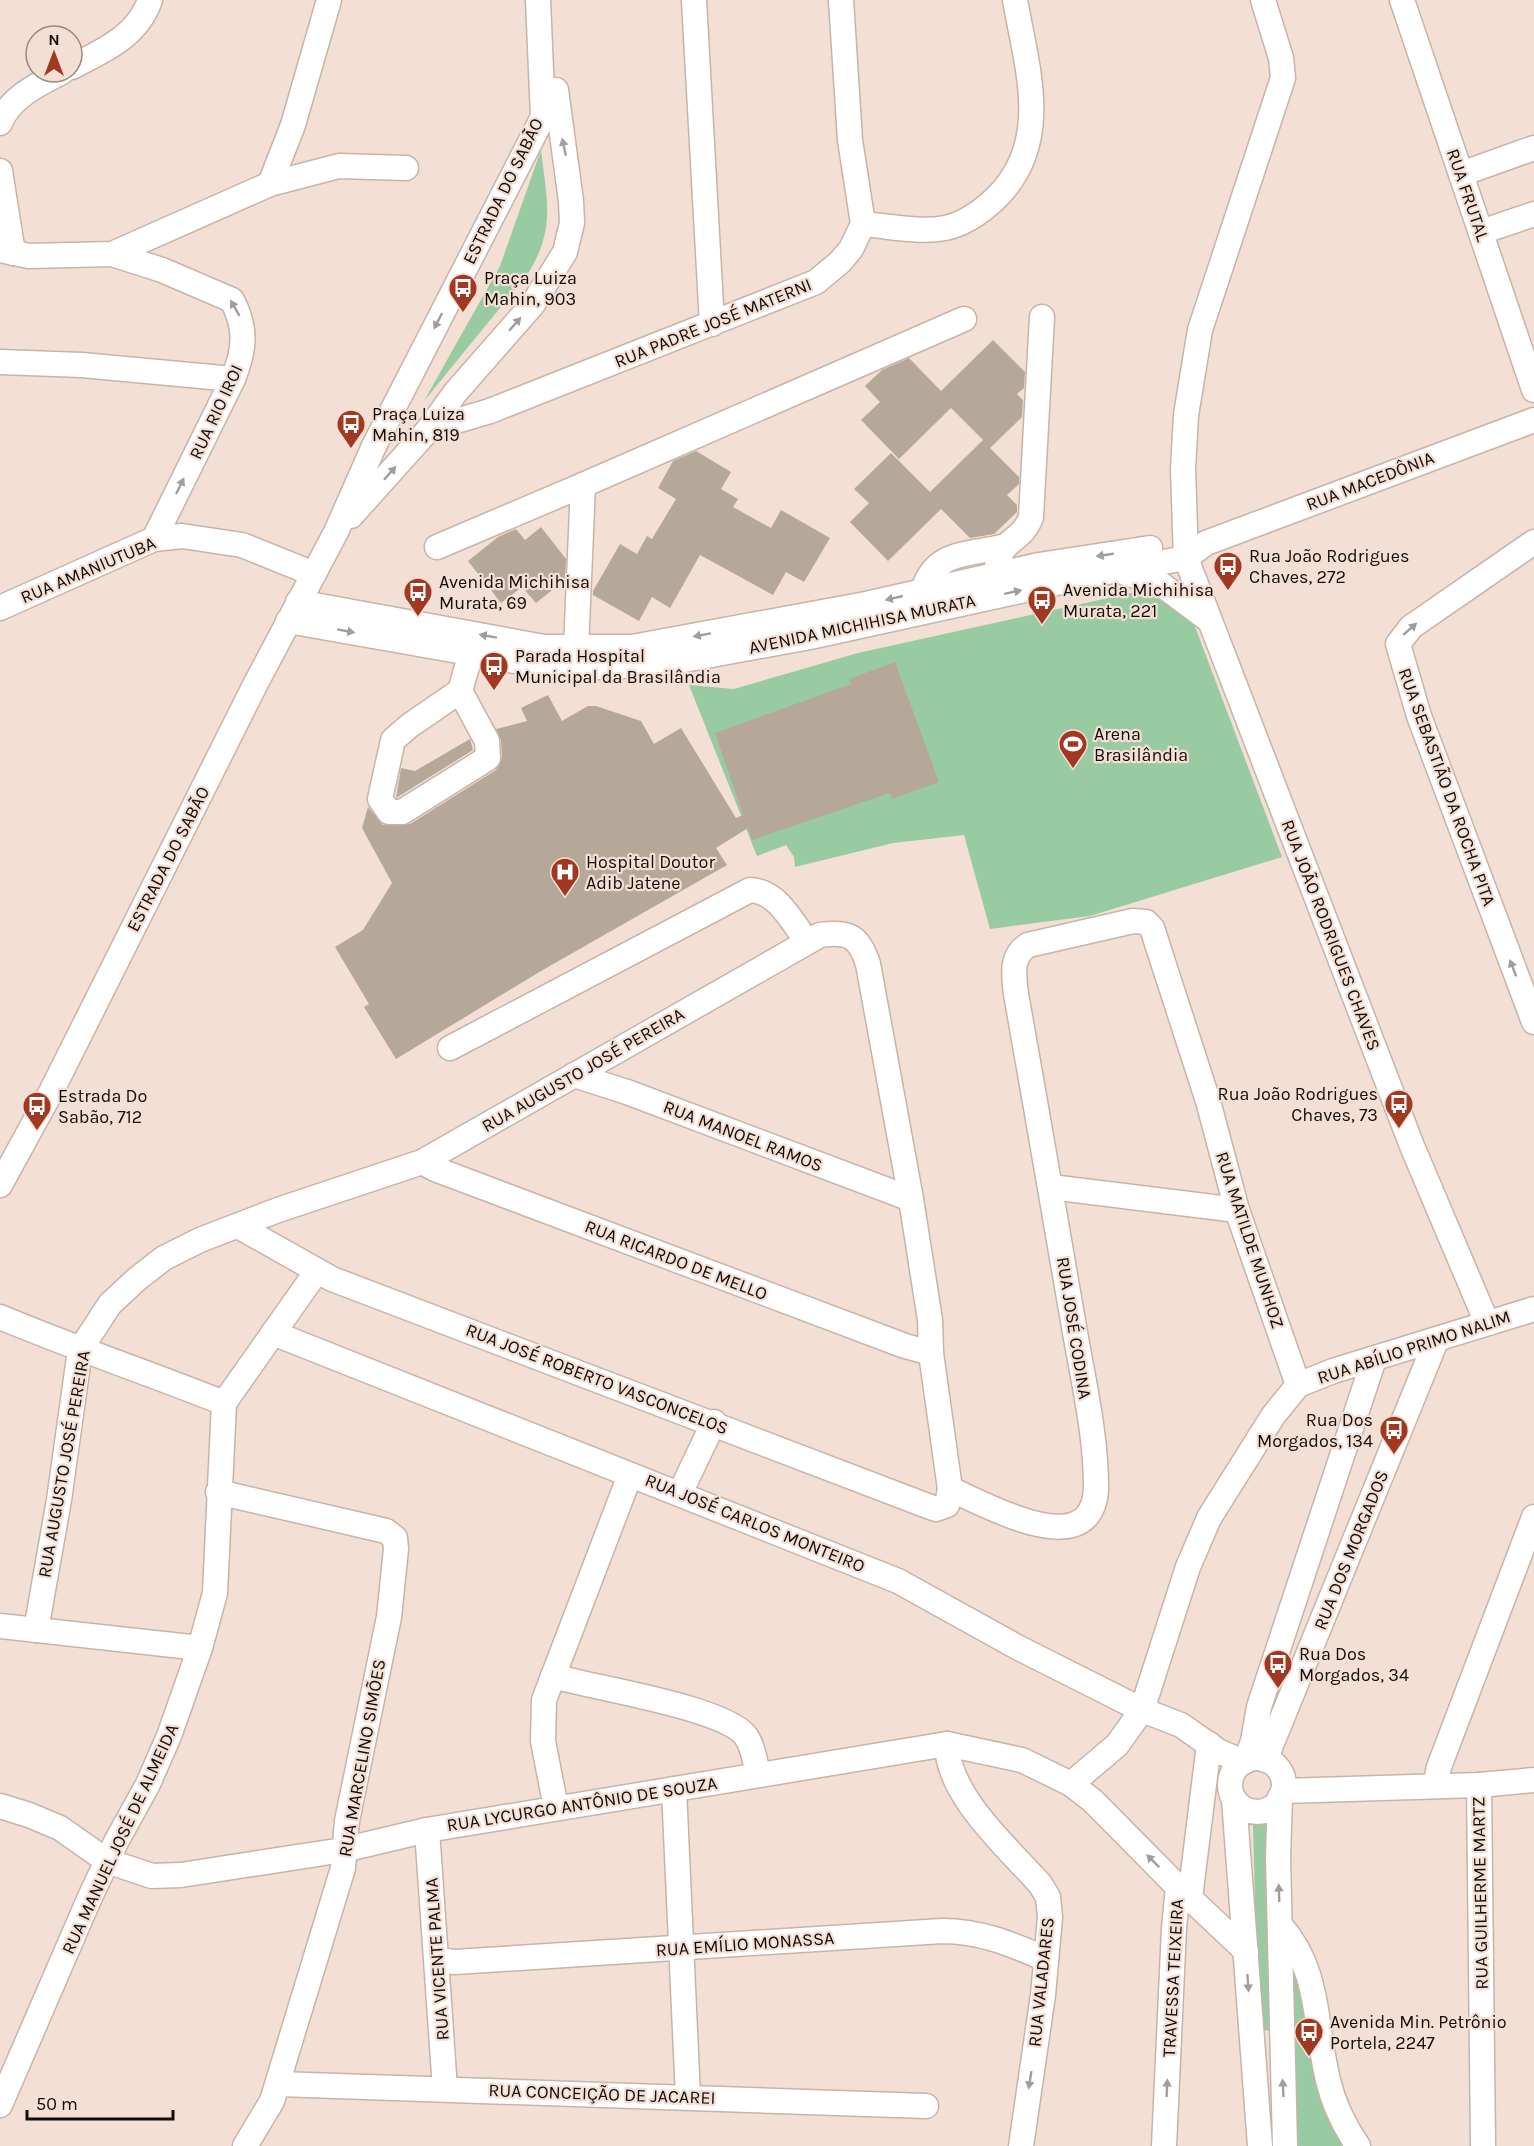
<svg xmlns="http://www.w3.org/2000/svg" width="1534" height="2146" viewBox="0 0 1534 2146" font-family="Karla,sans-serif">
  <rect width="100%" height="100%" fill="#f3dfd4"/>
  <g fill="#99cba3">
    <path d="M 541,150 C 547,200 556,230 527,275 L 424,401 L 500,266 Z"/>
    <path d="M 1149,589 L 1194,624 L 1282,857 L 1090,916 L 990,929 L 964,835 L 893,843 L 795,867 L 794,857 L 786,845 L 757,856 L 689,685 L 734,689 L 858,653 Z"/>
    <path d="M 1269,1820 L 1275,2030 L 1258,2031 L 1253,1821 Z"/>
    <path d="M 1301,1946 L 1357,2146 L 1288,2146 L 1282,2033 Z"/>
  </g>
  <g fill="#b5a899">
    <path d="M 993,340 L 1025,372 L 1024,388 L 1017,394 L 1023,400 L 1022,417 L 990,448 L 1019,477 L 1019,484 L 1007,495 L 1017,505 L 1017,512 L 994,534 L 970,538 L 941,509 L 888,561 L 850,522 L 869,503 L 854,489 L 891,453 L 930,492 L 983,440 L 951,408 L 899,459 L 861,420 L 880,402 L 865,386 L 882,370 L 909,358 L 941,391 Z"/>
    <path d="M 696,451 L 731,472 L 721,489 L 738,499 L 733,507 L 771,528 L 781,510 L 830,538 L 804,582 L 786,572 L 773,595 L 700,555 L 670,608 L 652,597 L 639,621 L 593,595 L 593,591 L 620,544 L 637,554 L 647,536 L 652,539 L 676,499 L 658,488 L 673,461 Z"/>
    <path d="M 541,527 L 566,559 L 565,580 L 536,603 L 522,587 L 501,603 L 468,561 L 498,537 L 516,529 L 525,540 Z"/>
    <path d="M 895,662 L 939,782 L 892,799 L 890,793 L 752,840 L 748,828 L 716,848 L 727,865 L 541,971 L 396,1059 L 364,1007 L 369,1004 L 335,947 L 363,930 L 392,883 L 362,828 L 368,807 L 383,825 L 410,824 L 496,770 L 502,757 L 501,740 L 496,729 L 527,721 L 521,708 L 548,695 L 562,721 L 588,706 L 596,706 L 641,721 L 654,744 L 681,728 L 736,818 L 743,815 L 715,733 L 851,684 L 849,679 Z"/>
    <path d="M 470,739 L 473,750 L 396,798 L 401,768 L 415,771 Z"/>
  </g>
  <g fill="none" stroke-linecap="round" stroke-linejoin="round">
    <g stroke="#c7b4a9" stroke-width="27">
      <g id="minor">
        <path d="M 694,0 L 712,324"/>
        <path d="M 1263,0 L 1281,58 L 1283,78 L 1200,330 L 1186,415 L 1183,469 L 1186,558 L 1412,1146 L 1487,1323"/>
        <path d="M 1402,0 L 1534,390"/>
        <path d="M 72,67 C 104,50 137,37 150,0"/>
        <path d="M 0,123 C 10,97 39,84 62,72"/>
        <path d="M 0,171 L 13,253"/>
        <path d="M 1461,174 L 1534,148"/>
        <path d="M 270,184 L 293,125 L 329,0"/>
        <path d="M 863,224 C 889,226 919,233 945,228 C 965,224 981,212 995,199 C 1053,143 1027,69 1015,0"/>
        <path d="M 1481,232 L 1534,214"/>
        <path d="M 0,250 L 29,256 L 112,254 L 270,184 L 339,166 L 406,168"/>
        <path d="M 112,254 L 162,270 L 232,300 C 247,329 245,349 233,379 L 154,539"/>
        <path d="M 0,362 L 82,365 L 233,379"/>
        <path d="M 429,429 L 490,411 L 816,282 L 840,262 L 851,249 L 863,224 L 850,140 L 841,0"/>
        <path d="M 583,485 L 964,319"/>
        <path d="M 351,516 L 429,429 L 455,393 L 533,304 L 565,252 L 572,223 L 571,201 L 556,90"/>
        <path d="M 1534,542 L 1411,627 L 1398,644 L 1419,716 L 1534,1022"/>
        <path d="M 437,547 L 583,485 L 576,649"/>
        <path d="M 1123,572 L 1162,585 L 1206,618"/>
        <path d="M 996,575 C 998,536 1021,545 1031,517 L 1042,317"/>
        <path d="M 923,591 C 934,551 967,555 1002,547"/>
        <path d="M 298,602 L 544,647 L 632,647 L 866,604 L 1039,565 L 1150,548"/>
        <path d="M 0,608 L 154,539 L 182,536 L 242,545 L 314,574"/>
        <path d="M 288,621 L 549,667 L 613,667 L 684,660 L 810,637 L 1102,573 L 1186,558 L 1206,543 L 1534,420"/>
        <path d="M 460,691 L 487,741 L 488,758 L 402,812 L 389,812 L 380,799 L 393,740 L 409,726 L 460,691 L 471,653"/>
        <path d="M 450,1048 L 750,890 C 777,891 792,921 807,942"/>
        <path d="M 574,1075 L 627,1092 L 911,1199"/>
        <path d="M 422,1162 L 435,1169 L 905,1346 L 931,1353"/>
        <path d="M 0,1185 L 52,1090 L 255,685 L 336,532 L 374,446 L 543,117 L 538,0"/>
        <path d="M 1051,1187 L 1237,1210"/>
        <path d="M 0,1317 C 74,1348 149,1373 224,1403"/>
        <path d="M 273,1333 L 898,1581 L 1017,1647 L 1142,1710 L 1181,1725 L 1218,1751 L 1243,1762"/>
        <path d="M 950,1489 C 980,1502 1058,1546 1086,1517 C 1093,1509 1096,1498 1096,1487 C 1096,1432 1082,1375 1073,1321 C 1055,1212 1035,1103 1016,994 C 1014,976 1010,956 1028,945 L 1133,921 L 1146,922 L 1152,928 L 1208,1101 L 1237,1210 L 1298,1385"/>
        <path d="M 218,1492 L 386,1531 L 395,1538 L 396,1549 L 389,1617 L 347,1821 L 343,1868 L 272,2101 L 245,2146"/>
        <path d="M 680,1493 L 714,1422"/>
        <path d="M 0,1626 L 200,1648"/>
        <path d="M 36,1630 L 59,1500 L 80,1350 L 110,1304 L 137,1279 L 164,1258 L 200,1240 L 278,1210 L 422,1162 L 820,935 C 849,931 859,936 868,964 L 911,1199 L 930,1320 L 931,1353 L 950,1489 L 947,1505 L 936,1509 L 925,1505 L 332,1279 L 238,1226"/>
        <path d="M 553,1676 C 594,1688 721,1707 745,1735 C 753,1745 755,1762 758,1774"/>
        <path d="M 947,1744 C 947,1795 1008,1848 1040,1884 L 1048,1897 L 1050,1917 L 1043,1995 L 1021,2146"/>
        <circle cx="1257" cy="1785" r="27"/>
        <path d="M 1265,1760 L 1436,1341"/>
        <path d="M 1246,1761 L 1253,1741 L 1259,1707 L 1374,1359"/>
        <path d="M 1071,1784 L 1093,1801 L 1178,1887 L 1174,1928 L 1164,2146"/>
        <path d="M 1479,1785 L 1483,2146"/>
        <path d="M 1435,1786 L 1439,1767 L 1534,1517"/>
        <path d="M 674,1789 L 688,2097"/>
        <path d="M 1283,1791 L 1479,1785 L 1534,1780"/>
        <path d="M 1280,1797 L 1278,1857 L 1285,2146"/>
        <path d="M 1234,1799 L 1260,2146"/>
        <path d="M 0,1806 L 29,1815 L 60,1828 L 107,1861 L 152,1876 L 181,1875 L 343,1850 L 427,1830 L 947,1744 L 1022,1760 L 1071,1784 L 1117,1745 L 1142,1710 L 1188,1567 L 1209,1518 L 1273,1416 L 1298,1385 L 1333,1371 L 1534,1309"/>
        <path d="M 556,1808 L 543,1741 L 544,1700 L 630,1475"/>
        <path d="M 427,1830 L 445,2089"/>
        <path d="M 1178,1887 L 1246,1951"/>
        <path d="M 1190,1898 L 1209,1744"/>
        <path d="M 1280,1925 C 1321,1971 1314,2023 1328,2080 C 1333,2102 1345,2127 1358,2146"/>
        <path d="M 438,1960 L 455,1962 L 942,1931 C 981,1931 1011,1944 1046,1959"/>
        <path d="M 278,2084 L 926,2106"/>
        <path d="M 0,2105 L 90,1897 L 116,1842 L 148,1784 L 169,1736 L 200,1648 L 215,1593 L 224,1403 L 317,1271"/>
      </g>
    </g>
    <use href="#minor" stroke="#fff" stroke-width="24"/>
  </g>
  <defs><path id="oneway-solid" d="M-6-.8H1V-3.2L6.5 0L1 3.2V.8H-6Z" transform="scale(1.5)"/></defs>
  <g fill="#a09d9c">
    <use href="#oneway-solid" transform="translate(564 147) rotate(-102)"/>
    <use href="#oneway-solid" transform="translate(235 308) rotate(-120)"/>
    <use href="#oneway-solid" transform="translate(438 321) rotate(117)"/>
    <use href="#oneway-solid" transform="translate(515 324) rotate(-49)"/>
    <use href="#oneway-solid" transform="translate(390 473) rotate(-48)"/>
    <use href="#oneway-solid" transform="translate(180 486) rotate(-64)"/>
    <use href="#oneway-solid" transform="translate(1105 555) rotate(171)"/>
    <use href="#oneway-solid" transform="translate(1013 592) rotate(-12)"/>
    <use href="#oneway-solid" transform="translate(894 598) rotate(167)"/>
    <use href="#oneway-solid" transform="translate(1410 629) rotate(-41)"/>
    <use href="#oneway-solid" transform="translate(346 631) rotate(10)"/>
    <use href="#oneway-solid" transform="translate(702 635) rotate(170)"/>
    <use href="#oneway-solid" transform="translate(488 636) rotate(-170)"/>
    <use href="#oneway-solid" transform="translate(1513 968) rotate(-111)"/>
    <use href="#oneway-solid" transform="translate(1153 1861) rotate(-135)"/>
    <use href="#oneway-solid" transform="translate(1279 1893) rotate(-92)"/>
    <use href="#oneway-solid" transform="translate(1248 1983) rotate(86)"/>
    <use href="#oneway-solid" transform="translate(1030 2080) rotate(99)"/>
    <use href="#oneway-solid" transform="translate(1167 2088) rotate(-87)"/>
    <use href="#oneway-solid" transform="translate(1283 2088) rotate(-93)"/>
  </g>
  <defs>
    <g id="bus-pin" transform="scale(1.5)"><path d="M0 17L-7.5 6A9.5 9.5 0 1 1 7.5 6Z" fill="#a13821" stroke="#f3dfd4"/><path d="M-5-6H5V4H4V6H2V4H-2V6H-4V4H-5ZM-3.5-4V0h7V-4ZM-3.5 1.2v1.5H-2V1.2ZM2 1.2v1.5H3.5V1.2Z" fill="#fff"/></g>
    <g id="stadium-pin" transform="scale(1.5)"><path d="M0 17L-7.5 6A9.5 9.5 0 1 1 7.5 6Z" fill="#a13821" stroke="#f3dfd4"/><path d="M0-5a6.5 5 0 1 0 0 10a6.5 5 0 1 0 0-10ZM-3.5-1.8h7v3.6h-7Z" fill="#fff"/></g>
    <g id="hospital-pin" transform="scale(1.5)"><path d="M0 17L-7.5 6A9.5 9.5 0 1 1 7.5 6Z" fill="#a13821" stroke="#f3dfd4"/><path d="M-5-5h3v3.5h4V-5h3V5h-3V1.5h-4V5h-3Z" fill="#fff"/></g>
  </defs>
  <g fill-rule="evenodd">
    <use href="#bus-pin" x="463" y="288"/>
    <use href="#bus-pin" x="351" y="424"/>
    <use href="#bus-pin" x="1228" y="566"/>
    <use href="#bus-pin" x="418" y="592"/>
    <use href="#bus-pin" x="1042" y="600"/>
    <use href="#bus-pin" x="494" y="666"/>
    <use href="#stadium-pin" x="1073" y="744"/>
    <use href="#hospital-pin" x="565" y="872"/>
    <use href="#bus-pin" x="1399" y="1104"/>
    <use href="#bus-pin" x="37" y="1106"/>
    <use href="#bus-pin" x="1394" y="1430"/>
    <use href="#bus-pin" x="1278" y="1664"/>
    <use href="#bus-pin" x="1309" y="2032"/>
  </g>
  <g text-anchor="middle" dominant-baseline="central" stroke-width="4.5" stroke-linejoin="round" paint-order="stroke">
    <g font-size="18" fill="#120b08" stroke="#f3dfd4">
      <text transform="translate(503 191) rotate(-64)">ESTRADA DO SABÃO</text>
      <text transform="translate(1468 195) rotate(71)">RUA FRUTAL</text>
      <text transform="translate(713 323) rotate(-22)">RUA PADRE JOSÉ MATERNI</text>
      <text transform="translate(216 412) rotate(-65)">RUA RIO IROI</text>
      <text transform="translate(1370 481) rotate(-21)">RUA MACEDÔNIA</text>
      <text transform="translate(88 570) rotate(-23)">RUA AMANIUTUBA</text>
      <text transform="translate(862 624) rotate(-12)">AVENIDA MICHIHISA MURATA</text>
      <text transform="translate(1447 787) rotate(70)">RUA SEBASTIÃO DA ROCHA PITA</text>
      <text transform="translate(168 859) rotate(-63)">ESTRADA DO SABÃO</text>
      <text transform="translate(1331 935) rotate(69)">RUA JOÃO RODRIGUES CHAVES</text>
      <text transform="translate(583 1070) rotate(-30)">RUA AUGUSTO JOSÉ PEREIRA</text>
      <text transform="translate(743 1136) rotate(21)">RUA MANOEL RAMOS</text>
      <text transform="translate(1250 1240) rotate(72)">RUA MATILDE MUNHOZ</text>
      <text transform="translate(676 1260) rotate(21)">RUA RICARDO DE MELLO</text>
      <text transform="translate(1074 1328) rotate(81)">RUA JOSÉ CODINA</text>
      <text transform="translate(1414 1347) rotate(-18)">RUA ABÍLIO PRIMO NALIM</text>
      <text transform="translate(597 1379) rotate(21)">RUA JOSÉ ROBERTO VASCONCELOS</text>
      <text transform="translate(64 1464) rotate(-80)">RUA AUGUSTO JOSÉ PEREIRA</text>
      <text transform="translate(755 1523) rotate(22)">RUA JOSÉ CARLOS MONTEIRO</text>
      <text transform="translate(1351 1550) rotate(-68)">RUA DOS MORGADOS</text>
      <text transform="translate(362 1758) rotate(-80)">RUA MARCELINO SIMÕES</text>
      <text transform="translate(582 1804) rotate(-9)">RUA LYCURGO ANTÔNIO DE SOUZA</text>
      <text transform="translate(120 1839) rotate(-65)">RUA MANUEL JOSÉ DE ALMEIDA</text>
      <text transform="translate(1480 1893) rotate(-91)">RUA GUILHERME MARTZ</text>
      <text transform="translate(745 1944) rotate(-4)">RUA EMÍLIO MONASSA</text>
      <text transform="translate(437 1959) rotate(-94)">RUA VICENTE PALMA</text>
      <text transform="translate(1173 1978) rotate(-87)">TRAVESSA TEIXEIRA</text>
      <text transform="translate(1041 1982) rotate(-84)">RUA VALADARES</text>
      <text transform="translate(602 2094) rotate(2)">RUA CONCEIÇÃO DE JACAREI</text>
    </g>
    <g font-size="18" fill="#120b08" stroke="#f3dfd4" text-anchor="start">
      <text x="484" y="278">Praça Luiza<tspan x="484" dy="21">Mahin, 903</tspan></text>
      <text x="372" y="414">Praça Luiza<tspan x="372" dy="21">Mahin, 819</tspan></text>
      <text x="1249" y="556">Rua João Rodrigues<tspan x="1249" dy="21">Chaves, 272</tspan></text>
      <text x="439" y="582">Avenida Michihisa<tspan x="439" dy="21">Murata, 69</tspan></text>
      <text x="1063" y="590">Avenida Michihisa<tspan x="1063" dy="21">Murata, 221</tspan></text>
      <text x="515" y="656">Parada Hospital<tspan x="515" dy="21">Municipal da Brasilândia</tspan></text>
      <text x="1094" y="734">Arena<tspan x="1094" dy="21">Brasilândia</tspan></text>
      <text x="586" y="862">Hospital Doutor<tspan x="586" dy="21">Adib Jatene</tspan></text>
      <text x="1378" y="1094" text-anchor="end">Rua João Rodrigues<tspan x="1378" dy="21">Chaves, 73</tspan></text>
      <text x="58" y="1096">Estrada Do<tspan x="58" dy="21">Sabão, 712</tspan></text>
      <text x="1373" y="1420" text-anchor="end">Rua Dos<tspan x="1373" dy="21">Morgados, 134</tspan></text>
      <text x="1299" y="1654">Rua Dos<tspan x="1299" dy="21">Morgados, 34</tspan></text>
      <text x="1330" y="2022">Avenida Min. Petrônio<tspan x="1330" dy="21">Portela, 2247</tspan></text>
    </g>
  </g>
  <g transform="translate(54 54)"><circle r="28" fill="#f3dfd4" stroke="#998a82" stroke-width="1.5"/>
  <path d="M0-4.5L10 22L0 15L-10 22Z" fill="#a13821"/>
  <text y="-9" font-size="16" font-weight="bold" text-anchor="middle" fill="#120b08">N</text>
  </g>
  <path d="M27 2110v9h146v-9" fill="none" stroke="#120b08" stroke-width="3"/>
  <text x="36" y="2110" font-size="18" fill="#120b08" stroke="#f3dfd4" stroke-width="4.5" paint-order="stroke">50 m</text>
</svg>
